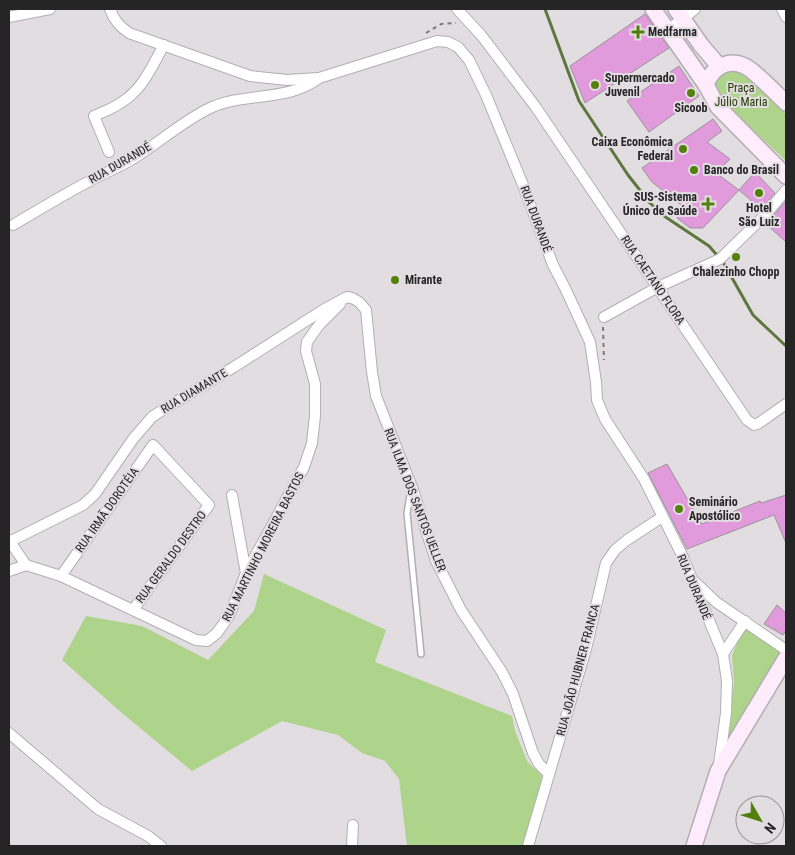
<svg xmlns="http://www.w3.org/2000/svg" width="795" height="855" viewBox="0 0 795 855" font-family="'Roboto Condensed',sans-serif">
  <rect width="100%" height="100%" fill="#e2dde1"/>
  <g fill="#aed38b">
    <path d="M 721,66 L 740,67 L 786,114 L 786,161 L 728,106 L 711,82 Z"/>
    <path d="M 264,574 L 386,630 L 375,662 L 512,716 L 515,731 L 527,761 L 542,776 L 527,846 L 407,846 L 399,779 L 385,761 L 362,753 L 338,735 L 282,721 L 192,771 L 122,713 L 62,660 L 86,616 L 142,626 L 208,660 L 254,611 Z"/>
    <path d="M 745,626 L 784,651 L 724,755 L 734,683 L 732,655 Z"/>
  </g>
  <g fill="none" stroke-linecap="round" stroke-linejoin="round">
    <path stroke="#5c783e" stroke-width="3" d="M 545,9 L 579,101 L 628,175 L 650,203 L 664,216 L 709,246 L 723,262 L 753,315 L 786,346"/>
  </g>
  <g fill="#e19adc" stroke="#999599">
    <path d="M 645,14 L 669,48 L 585,103 L 570,66 Z"/>
    <path d="M 679,66 L 699,96 L 649,132 L 627,101 Z"/>
    <path d="M 713,119 L 722,131 L 707,142 L 730,159 L 716,173 L 739,190 L 703,228 L 690,228 L 677,218 L 686,209 L 652,182 L 642,168 Z"/>
    <path d="M 755,172 L 775,193 L 761,209 L 739,190 Z"/>
    <path d="M 785,202 L 786,204 L 786,242 L 766,224 Z"/>
    <path d="M 667,464 L 702,524 L 760,501 L 761,503 L 786,495 L 786,543 L 774,515 L 687,549 L 648,473 Z"/>
    <path d="M 777,605 L 786,613 L 786,630 L 783,635 L 764,624 Z"/>
  </g>
  <g fill="none" stroke-linecap="round" stroke-linejoin="round">
    <g stroke="#b3aeb2" stroke-width="8">
      <path id="lane" d="M 411,490 L 407,513 L 421,654"/>
    </g>
    <g stroke="#b3aeb2" stroke-width="12">
      <g id="street">
        <path d="M 110,9 C 114,20 119,26 129,33 L 250,76 L 287,80 L 318,78"/>
        <path d="M 457,9 L 481,35 L 535,106 L 747,420 L 754,425 L 759,423 L 786,404"/>
        <path d="M 782,9 L 786,17"/>
        <path d="M 9,17 L 50,9"/>
        <path d="M 667,31 L 695,9"/>
        <path d="M 109,152 L 94,116 C 103,112 114,108 122,102 C 143,89 152,66 164,45"/>
        <path d="M 13,225 C 37,211 61,196 86,183 C 102,174 120,167 136,157 C 161,141 183,121 210,108 C 244,92 288,102 319,78 L 437,41 L 448,42 L 458,47 L 469,60 L 486,95 L 523,185 L 553,265 L 565,288 L 590,342 L 596,382 L 597,400 L 605,419 L 644,479 L 682,555 L 723,654 L 727,681 L 726,713 L 719,765"/>
        <path d="M 604,317 L 658,287 L 720,259 L 766,214 L 786,190"/>
        <path d="M 232,495 L 246,573"/>
        <path d="M 9,540 L 26,565"/>
        <path d="M 11,541 L 83,505 L 95,494 L 133,439 L 152,417 L 164,409 L 234,367 L 323,310 L 347,297 L 352,298 L 359,302 L 366,310 L 372,372 L 376,396 L 412,487 L 436,561 L 461,610 L 502,672 L 513,694 L 533,753 L 539,764 L 549,774"/>
        <path d="M 26,565 L 61,576 L 196,640 L 207,641 L 217,633 L 229,616 L 246,573 L 304,467 L 312,443 L 315,416 L 315,384 L 306,351 L 307,342 L 319,325 L 340,304"/>
        <path d="M 9,571 L 26,565"/>
        <path d="M 61,576 L 153,445 L 209,505 L 133,610"/>
        <path d="M 695,582 L 716,602 L 786,650"/>
        <path d="M 723,654 L 745,621"/>
        <path d="M 9,733 L 98,809 L 148,836 L 161,846"/>
        <path d="M 352,846 L 353,825"/>
        <path d="M 528,846 L 586,649 L 606,563 L 615,550 L 627,540 L 662,517"/>
      </g>
    </g>
    <g stroke="#b3aeb2" stroke-width="18">
      <g id="secondary">
        <path d="M 653,9 L 706,85"/>
        <path d="M 676,9 L 701,45 L 719,66"/>
        <path d="M 786,103 C 775,92 763,80 751,70 C 732,56 713,65 706,85 L 718,107 L 786,176"/>
        <path d="M 694,846 L 718,771 L 786,658"/>
      </g>
    </g>
    <g stroke="#7e7b7e" stroke-width="2" stroke-dasharray="4 4" stroke-linecap="butt">
      <path d="M 426,33 L 441,24 L 456,23"/>
      <path d="M 603,327 L 604,360"/>
    </g>
    <use href="#lane" stroke="#fff" stroke-width="5"/>
    <use href="#street" stroke="#fff" stroke-width="10"/>
    <use href="#secondary" stroke="#feecfd" stroke-width="15"/>
  </g>
  <g fill="#52800b" stroke="#e2dde1" stroke-width="2">
    <path d="M635.5 24.5h5v5h5v5h-5v5h-5v-5h-5v-5h5z"/>
    <circle cx="595" cy="85" r="5"/>
    <circle cx="691" cy="93" r="5"/>
    <circle cx="683" cy="149" r="5"/>
    <circle cx="694" cy="170" r="5"/>
    <circle cx="759" cy="193" r="5"/>
    <path d="M705.5 196.5h5v5h5v5h-5v5h-5v-5h-5v-5h5z"/>
    <circle cx="736" cy="257" r="5"/>
    <circle cx="395" cy="280" r="5"/>
    <circle cx="679" cy="509" r="5"/>
  </g>
  <g text-anchor="middle" dominant-baseline="central" stroke-width="4" stroke-linejoin="round" paint-order="stroke">
    <g font-size="12" font-weight="bold" fill="#262526" stroke="#e2dde1" text-anchor="start">
      <text x="648" y="32">Medfarma</text>
      <text x="605" y="78">Supermercado<tspan x="605" dy="14">Juvenil</tspan></text>
      <text x="691" y="108" text-anchor="middle">Sicoob</text>
      <text x="673" y="142" text-anchor="end">Caixa Econômica<tspan x="673" dy="14">Federal</tspan></text>
      <text x="704" y="170">Banco do Brasil</text>
      <text x="697" y="197" text-anchor="end">SUS-Sistema<tspan x="697" dy="14">Único de Saúde</tspan></text>
      <text x="759" y="208" text-anchor="middle">Hotel<tspan x="759" dy="14">São Luiz</tspan></text>
      <text x="736" y="272" text-anchor="middle">Chalezinho Chopp</text>
      <text x="405" y="280">Mirante</text>
      <text x="689" y="502">Seminário<tspan x="689" dy="14">Apostólico</tspan></text>
    </g>
    <g font-size="12" fill="#233c00" stroke="#e2dde1">
      <text x="741" y="88">Praça<tspan x="741" dy="14">Júlio Maria</tspan></text>
    </g>
    <g font-size="12" fill="#262526" stroke="#e2dde1">
      <text transform="translate(120 163) rotate(-30)">RUA DURANDÉ</text>
      <text transform="translate(536 219) rotate(70)">RUA DURANDÉ</text>
      <text transform="translate(653 280) rotate(56)">RUA CAETANO FLORA</text>
      <text transform="translate(194 391) rotate(-31)">RUA DIAMANTE</text>
      <text transform="translate(415 500) rotate(69)">RUA ILMA DOS SANTOS UELLER</text>
      <text transform="translate(107 510) rotate(-55)">RUA IRMÃ DOROTÉIA</text>
      <text transform="translate(263 547) rotate(-63)">RUA MARTINHO MOREIRA BASTOS</text>
      <text transform="translate(171 557) rotate(-54)">RUA GERALDO DESTRO</text>
      <text transform="translate(694 587) rotate(67)">RUA DURANDÉ</text>
      <text transform="translate(578 670) rotate(-75)">RUA JOÃO HUBNER FRANCA</text>
    </g>
  </g>
  <rect width="795" height="855" fill="none" stroke="#262526" stroke-width="20"/>
  <g transform="translate(760 820) rotate(129)"><circle r="24" fill="#e2dde1" stroke="#979396"/>
  <path d="M0-4L9 19L0 12L-9 19Z" fill="#52800b"/>
  <text y="-8" font-size="14" font-weight="bold" text-anchor="middle" fill="#262526">N</text>
  </g>
</svg>
